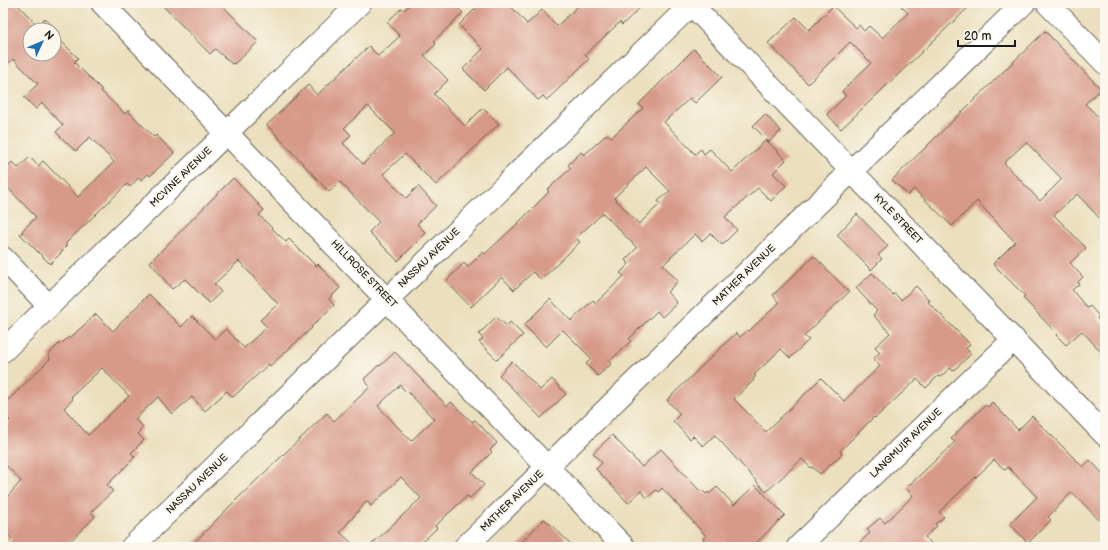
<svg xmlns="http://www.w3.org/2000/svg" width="1108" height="550" viewBox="0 0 1108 550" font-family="'Balsamiq Sans',sans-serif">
  <rect width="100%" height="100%" fill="#fbf7ec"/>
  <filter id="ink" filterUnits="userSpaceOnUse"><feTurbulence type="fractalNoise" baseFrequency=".025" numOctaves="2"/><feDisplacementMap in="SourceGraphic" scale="8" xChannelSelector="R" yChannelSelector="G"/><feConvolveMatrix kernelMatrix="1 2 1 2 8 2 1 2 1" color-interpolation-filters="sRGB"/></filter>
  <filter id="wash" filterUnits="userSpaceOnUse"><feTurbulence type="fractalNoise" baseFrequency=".012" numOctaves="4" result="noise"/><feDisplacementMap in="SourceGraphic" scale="16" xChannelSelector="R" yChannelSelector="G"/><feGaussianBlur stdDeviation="0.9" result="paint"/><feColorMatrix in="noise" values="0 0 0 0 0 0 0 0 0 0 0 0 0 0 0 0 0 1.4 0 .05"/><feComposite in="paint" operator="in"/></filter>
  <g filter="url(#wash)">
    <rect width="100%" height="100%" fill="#ebdfbd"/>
    <g id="blocks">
      <g fill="#d79988" fill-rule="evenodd">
        <path d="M 3,3 L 16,3 L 38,26 L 45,18 L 58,32 L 55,35 L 78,58 L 74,62 L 102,90 L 101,91 L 125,114 L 128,111 L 154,137 L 156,135 L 174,153 L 150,176 L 148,174 L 142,180 L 138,178 L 130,187 L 127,184 L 66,243 L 66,246 L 62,250 L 63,251 L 50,264 L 20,234 L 23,232 L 22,231 L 36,217 L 3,183 L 3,171 L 12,162 L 18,168 L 30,157 L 38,166 L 43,161 L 78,197 L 114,162 L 90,137 L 76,151 L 71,147 L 56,132 L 63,125 L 42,103 L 36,109 L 24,97 L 38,84 L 13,59 L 3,68 ZM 30,30 L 54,30 L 54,54 L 30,54 Z"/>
        <path d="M 160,3 L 220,3 L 258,42 L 234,64 L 233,63 L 232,64 L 215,49 L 210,54 Z"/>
        <path d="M 412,3 L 453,3 L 463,13 L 434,41 L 436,44 L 424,55 L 448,80 L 434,94 L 465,126 L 483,108 L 499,124 L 436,185 L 405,154 L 383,174 L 406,198 L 418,186 L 436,206 L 417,224 L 426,233 L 398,261 L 369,232 L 379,222 L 340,182 L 329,192 L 267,125 L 308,85 L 317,95 L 369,46 L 378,56 L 400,36 L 387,22 L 402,8 L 404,10 ZM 368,106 L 395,133 L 363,164 L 343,143 L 351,135 L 344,128 Z"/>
        <path d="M 481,3 L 508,3 L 527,24 L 542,10 L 557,26 L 581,3 L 645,3 L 622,25 L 620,22 L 585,55 L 589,59 L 547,100 L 543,96 L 538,100 L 507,67 L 484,90 L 463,69 L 483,49 L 459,25 Z"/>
        <path d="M 898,3 L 973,3 L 841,129 L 827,114 L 846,96 L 842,91 L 871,63 L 850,42 L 808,84 L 768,43 L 796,17 L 809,30 L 833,6 L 856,28 L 859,25 L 864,31 L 869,26 L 882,38 L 908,13 Z"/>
        <path d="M 1045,31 L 1101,89 L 1085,104 L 1105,123 L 1105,224 L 1077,194 L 1054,215 L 1086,248 L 1070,263 L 1083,277 L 1078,282 L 1079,284 L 1072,290 L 1087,308 L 1090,306 L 1099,316 L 1097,318 L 1105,327 L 1105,356 L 1082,331 L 1066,345 L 1056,335 L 1057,334 L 1023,298 L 1025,296 L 993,264 L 1015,242 L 977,201 L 952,226 L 914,189 L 908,195 L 892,180 ZM 1026,142 L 1062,179 L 1040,201 L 1004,163 Z"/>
        <path d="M 694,49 L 722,77 L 695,103 L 690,98 L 664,122 L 695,154 L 701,149 L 704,154 L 710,149 L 732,172 L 766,140 L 786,160 L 773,173 L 786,186 L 771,201 L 758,188 L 725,217 L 737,230 L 722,245 L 710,233 L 702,241 L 695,234 L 663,265 L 678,281 L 667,292 L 677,303 L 662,317 L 657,311 L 629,339 L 631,341 L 609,362 L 611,364 L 598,376 L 586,364 L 591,358 L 563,330 L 546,347 L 524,325 L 550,299 L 571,321 L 593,300 L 596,303 L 624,276 L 620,273 L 629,264 L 625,260 L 637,248 L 603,213 L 576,238 L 580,242 L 541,280 L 533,272 L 514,290 L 502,277 L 471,307 L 446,281 L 464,263 L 468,267 L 483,252 L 485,254 L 517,224 L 549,192 L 547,190 L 571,168 L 568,165 L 581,152 L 584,155 L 607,134 L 612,137 L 643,108 L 639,104 ZM 646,167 L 670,191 L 658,201 L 660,204 L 639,224 L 614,198 Z"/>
        <path d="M 765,114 L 781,131 L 769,142 L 753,126 Z"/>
        <path d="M 233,178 L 264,210 L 259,215 L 286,242 L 289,239 L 316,266 L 318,264 L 340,288 L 329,299 L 334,305 L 311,327 L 312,328 L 270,366 L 269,364 L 233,397 L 227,391 L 205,411 L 192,397 L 172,414 L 158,397 L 135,419 L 143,427 L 138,434 L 144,440 L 131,453 L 135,457 L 107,485 L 113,491 L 91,512 L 95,517 L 64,547 L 3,547 L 12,539 L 3,530 L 3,502 L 21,481 L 3,462 L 3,428 L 10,420 L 3,413 L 3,405 L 50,359 L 50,358 L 48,355 L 61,342 L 62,343 L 69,337 L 70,338 L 96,314 L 113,331 L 149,294 L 181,327 L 192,316 L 215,339 L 226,329 L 244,348 L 267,327 L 260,320 L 278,304 L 239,261 L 214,284 L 221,292 L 209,303 L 185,279 L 172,289 L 150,262 ZM 102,368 L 129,396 L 88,435 L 64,408 L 73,399 L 71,397 Z"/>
        <path d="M 857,214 L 888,246 L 878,255 L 882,259 L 871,270 L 837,235 Z"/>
        <path d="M 814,256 L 849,292 L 804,336 L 809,340 L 790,358 L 781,349 L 754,375 L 756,376 L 753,379 L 754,380 L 734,399 L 766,432 L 821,378 L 844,401 L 880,366 L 873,359 L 880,352 L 875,347 L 890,333 L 873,315 L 877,311 L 856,288 L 872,273 L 893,295 L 895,294 L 901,300 L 916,286 L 930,301 L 928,302 L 970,344 L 966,348 L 971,354 L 953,371 L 950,368 L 940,377 L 938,376 L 926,388 L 917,379 L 884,410 L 875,418 L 874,417 L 840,451 L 842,454 L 820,474 L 812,467 L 811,468 L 802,459 L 766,492 L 715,435 L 703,446 L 693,436 L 690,439 L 673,421 L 680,414 L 667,400 L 736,333 L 740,337 L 748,330 L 749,331 L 779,303 L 773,295 Z"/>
        <path d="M 496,317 L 507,326 L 510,322 L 523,335 L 497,360 L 479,342 L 483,339 L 479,334 Z"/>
        <path d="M 395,352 L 447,406 L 451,402 L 472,422 L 475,420 L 497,443 L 490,450 L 492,452 L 472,472 L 484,485 L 470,498 L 467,496 L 435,526 L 437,528 L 417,547 L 369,547 L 421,498 L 401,477 L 371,506 L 367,501 L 340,532 L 356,547 L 190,547 L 237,499 L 327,413 L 334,421 L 370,387 L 364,379 L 379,365 L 380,366 ZM 400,385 L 406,392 L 407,391 L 434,419 L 411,441 L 378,406 Z"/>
        <path d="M 512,361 L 540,390 L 552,379 L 566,394 L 541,418 L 499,375 Z"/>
        <path d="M 992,402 L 1018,430 L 1032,416 L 1083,467 L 1090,460 L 1105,476 L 1105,526 L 1072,492 L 1048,517 L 1051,520 L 1028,543 L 1010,524 L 1037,497 L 1008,467 L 1005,470 L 994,460 L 939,512 L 944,517 L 935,524 L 937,526 L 925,537 L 935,547 L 855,547 L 870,533 L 867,529 L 880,518 L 885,523 L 913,496 L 906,488 L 955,442 L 951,439 L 964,425 L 986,405 L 988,407 Z"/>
        <path d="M 612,435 L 642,467 L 661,449 L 700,491 L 702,490 L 706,494 L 708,492 L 709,494 L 717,487 L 734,505 L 755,485 L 785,515 L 752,547 L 711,547 L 703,539 L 706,536 L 662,488 L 658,492 L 656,490 L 647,498 L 641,491 L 628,503 L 596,469 L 602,463 L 593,453 Z"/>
        <path d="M 544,519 L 548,522 L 574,547 L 517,547 Z"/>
      </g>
    </g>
  </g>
  <g filter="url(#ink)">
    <use href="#blocks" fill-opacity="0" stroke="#646054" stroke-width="1"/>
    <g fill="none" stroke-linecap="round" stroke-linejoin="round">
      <g stroke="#646054" stroke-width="24">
        <g id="minor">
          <path d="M 102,3 L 624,547"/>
          <path d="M 690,3 L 1105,435"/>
          <path d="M 1047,3 L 1105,63"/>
          <path d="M 3,258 L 49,306"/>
          <path d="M 3,351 L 360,3"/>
          <path d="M 132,547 L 693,3"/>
          <path d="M 465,547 L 1024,3"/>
          <path d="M 798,547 L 1014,339"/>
        </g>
      </g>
      <use href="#minor" stroke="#fff" stroke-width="22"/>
    </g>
  </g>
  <g text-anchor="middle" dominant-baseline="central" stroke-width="4" stroke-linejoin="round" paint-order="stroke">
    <g font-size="10" fill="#1c1c1c" stroke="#fbf7ec">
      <text transform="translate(181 177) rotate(-44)">MCVINE AVENUE</text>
      <text transform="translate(898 219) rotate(46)">KYLE STREET</text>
      <text transform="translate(429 258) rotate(-44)">NASSAU AVENUE</text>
      <text transform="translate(364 274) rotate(46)">HILLROSE STREET</text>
      <text transform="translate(744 275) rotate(-44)">MATHER AVENUE</text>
      <text transform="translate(906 443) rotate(-44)">LANGMUIR AVENUE</text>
      <text transform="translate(197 484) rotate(-44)">NASSAU AVENUE</text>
      <text transform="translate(512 501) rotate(-44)">MATHER AVENUE</text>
    </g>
  </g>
  <rect width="1108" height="550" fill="none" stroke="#fbf7ec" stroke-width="16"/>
  <g transform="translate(42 42) rotate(46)"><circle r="19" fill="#fbf7ec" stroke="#a29f99"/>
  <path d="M0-3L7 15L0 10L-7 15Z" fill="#1f6fb2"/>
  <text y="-6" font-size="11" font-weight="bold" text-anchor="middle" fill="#1c1c1c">N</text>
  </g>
  <path d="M958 40v6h57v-6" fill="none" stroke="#1c1c1c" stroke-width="2"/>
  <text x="964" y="40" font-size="12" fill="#1c1c1c" stroke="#fbf7ec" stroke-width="3" paint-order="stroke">20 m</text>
</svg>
